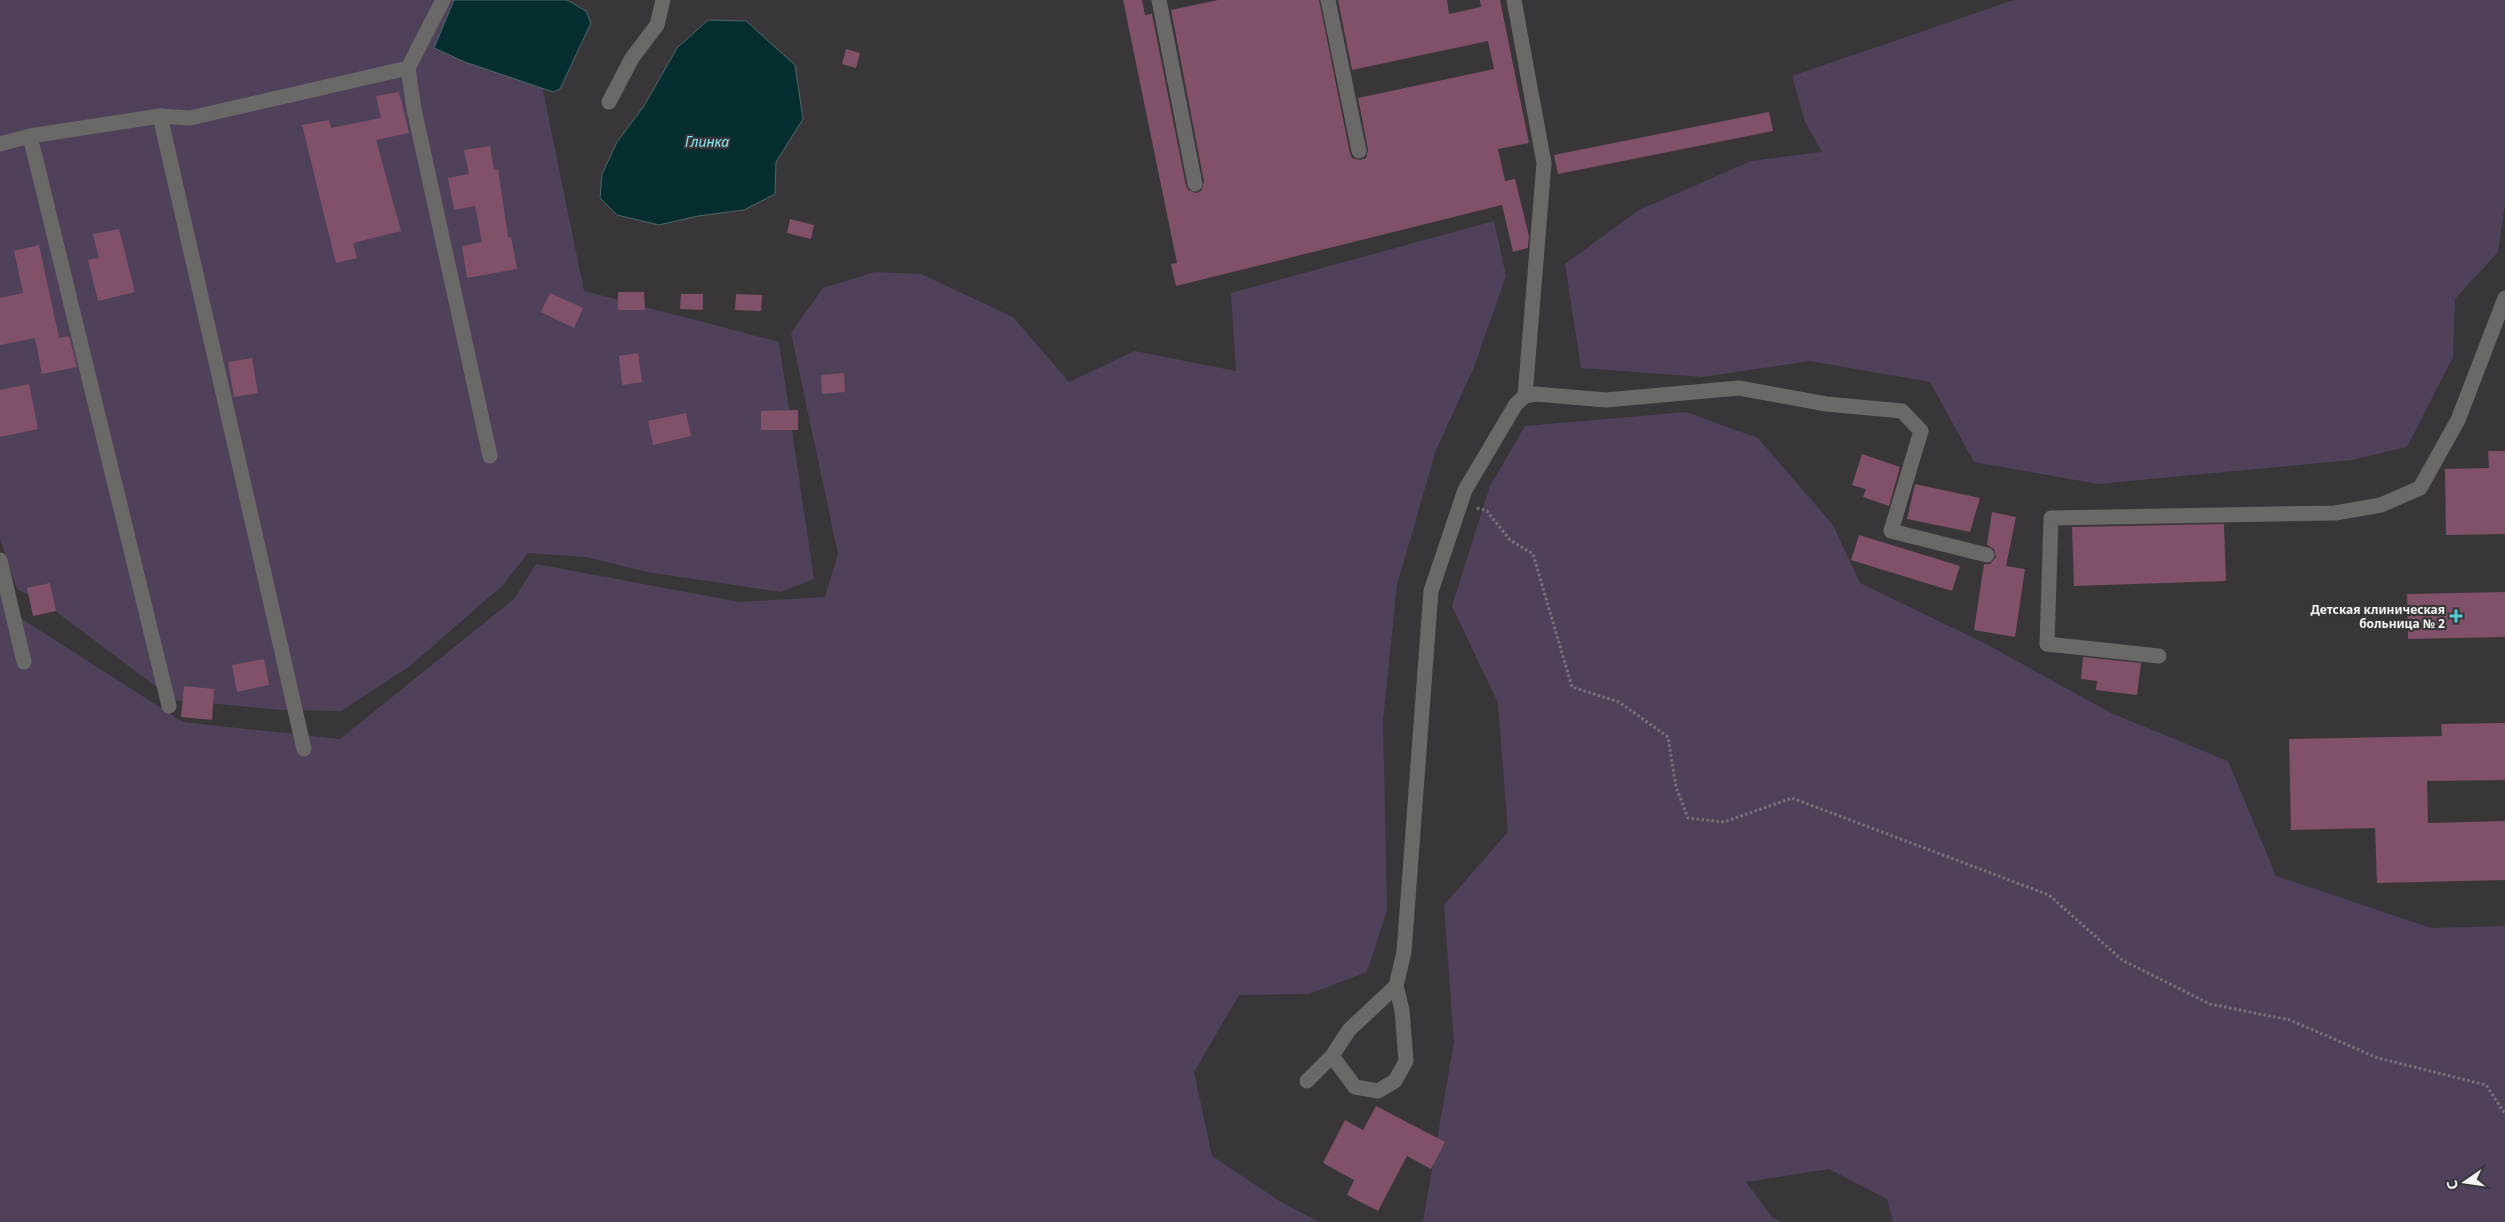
<svg xmlns="http://www.w3.org/2000/svg" width="2505" height="1222" viewBox="0 0 2505 1222" font-family="'Noto Sans',sans-serif">
  <rect width="100%" height="100%" fill="#383639"/>
  <g fill="#50415a">
    <path d="M 0,0 L 530,0 L 537,61 L 584,291 L 779,342 L 814,579 L 781,592 L 647,572 L 586,557 L 528,553 L 504,584 L 410,666 L 341,711 L 282,710 L 174,700 L 50,607 L 17,589 L 0,539 Z"/>
    <path d="M 2014,0 L 2505,0 L 2505,204 L 2498,252 L 2455,299 L 2453,357 L 2407,447 L 2352,460 L 2098,484 L 1974,462 L 1930,382 L 1810,361 L 1702,377 L 1581,368 L 1565,264 L 1639,210 L 1751,161 L 1822,152 L 1805,122 L 1792,76 Z"/>
    <path d="M 1494,221 L 1506,276 L 1474,367 L 1436,450 L 1397,585 L 1383,721 L 1387,910 L 1367,972 L 1309,994 L 1239,995 L 1194,1072 L 1212,1156 L 1281,1202 L 1319,1222 L 0,1222 L 0,576 L 11,612 L 183,722 L 340,739 L 514,599 L 536,564 L 740,602 L 825,597 L 838,554 L 791,333 L 823,288 L 875,272 L 921,274 L 1013,317 L 1069,382 L 1135,351 L 1236,371 L 1231,293 Z"/>
    <path d="M 1686,412 L 1758,438 L 1833,525 L 1860,583 L 1986,644 L 2111,713 L 2228,761 L 2276,876 L 2431,928 L 2505,926 L 2505,1222 L 1893,1222 L 1887,1199 L 1829,1169 L 1746,1182 L 1772,1217 L 1781,1222 L 1419,1222 L 1423,1221 L 1454,1042 L 1444,905 L 1508,832 L 1498,703 L 1452,606 L 1490,486 L 1525,426 Z"/>
  </g>
  <g fill="#062d2f" stroke="#4d686a">
    <path d="M 454,0 L 567,0 L 586,11 L 591,23 L 560,89 L 553,92 L 465,62 L 434,48 Z"/>
    <path d="M 708,20 L 746,21 L 795,65 L 803,119 L 776,162 L 775,194 L 744,210 L 698,216 L 659,225 L 617,215 L 600,198 L 602,174 L 617,142 L 644,106 L 677,48 Z"/>
  </g>
  <g fill="#805168">
    <path d="M 1123,0 L 1142,0 L 1145,15 L 1152,14 L 1186,186 L 1188,190 L 1196,193 L 1201,191 L 1204,182 L 1171,10 L 1218,0 L 1319,0 L 1350,153 L 1352,158 L 1360,160 L 1366,158 L 1368,150 L 1358,98 L 1494,69 L 1488,41 L 1352,70 L 1338,0 L 1447,0 L 1449,14 L 1481,7 L 1480,0 L 1500,0 L 1529,143 L 1498,149 L 1505,181 L 1515,179 L 1529,236 L 1528,248 L 1513,252 L 1502,205 L 1176,286 L 1171,264 L 1177,263 Z"/>
    <path d="M 846,49 L 860,53 L 856,68 L 842,64 Z"/>
    <path d="M 399,92 L 409,133 L 376,140 L 401,231 L 353,243 L 357,258 L 336,263 L 302,125 L 329,120 L 331,128 L 381,118 L 376,96 Z"/>
    <path d="M 1769,112 L 1773,131 L 1558,174 L 1554,155 Z"/>
    <path d="M 490,146 L 494,170 L 498,169 L 508,237 L 511,237 L 517,269 L 467,278 L 462,246 L 482,242 L 475,206 L 454,210 L 448,178 L 469,174 L 464,150 Z"/>
    <path d="M 790,219 L 814,225 L 811,239 L 787,233 Z"/>
    <path d="M 119,229 L 135,292 L 98,301 L 88,260 L 99,258 L 93,234 Z"/>
    <path d="M 39,245 L 59,338 L 69,336 L 77,367 L 42,374 L 35,338 L 0,345 L 0,298 L 23,293 L 14,251 Z"/>
    <path d="M 618,292 L 644,292 L 645,310 L 618,310 Z"/>
    <path d="M 550,293 L 583,308 L 574,328 L 541,312 Z"/>
    <path d="M 681,294 L 703,294 L 703,310 L 680,309 Z"/>
    <path d="M 736,294 L 762,295 L 761,311 L 735,310 Z"/>
    <path d="M 638,353 L 642,382 L 622,385 L 619,356 Z"/>
    <path d="M 252,358 L 258,393 L 234,397 L 228,362 Z"/>
    <path d="M 844,373 L 845,392 L 822,394 L 821,375 Z"/>
    <path d="M 29,384 L 38,429 L 0,437 L 0,390 Z"/>
    <path d="M 798,410 L 798,430 L 761,430 L 761,411 Z"/>
    <path d="M 686,413 L 691,436 L 653,445 L 648,421 Z"/>
    <path d="M 2488,451 L 2505,451 L 2505,534 L 2446,535 L 2445,469 L 2489,468 Z"/>
    <path d="M 1862,454 L 1900,467 L 1889,506 L 1863,497 L 1866,489 L 1852,485 Z"/>
    <path d="M 1915,484 L 1980,498 L 1970,532 L 1907,519 Z"/>
    <path d="M 1992,512 L 2016,517 L 2006,566 L 2025,569 L 2015,637 L 1974,630 L 1984,564 L 1990,564 L 1996,557 L 1994,549 L 1987,545 Z"/>
    <path d="M 2224,524 L 2226,581 L 2074,586 L 2072,527 Z"/>
    <path d="M 1859,535 L 1960,566 L 1952,591 L 1851,560 Z"/>
    <path d="M 50,583 L 56,611 L 33,616 L 27,588 Z"/>
    <path d="M 2505,592 L 2505,637 L 2408,639 L 2407,594 Z"/>
    <path d="M 2083,657 L 2141,663 L 2137,695 L 2096,690 L 2097,681 L 2081,679 Z"/>
    <path d="M 264,659 L 269,685 L 237,692 L 232,665 Z"/>
    <path d="M 184,686 L 214,689 L 212,720 L 181,717 Z"/>
    <path d="M 2505,723 L 2505,780 L 2427,781 L 2428,823 L 2505,821 L 2505,880 L 2377,883 L 2375,828 L 2291,830 L 2289,739 L 2442,736 L 2441,724 Z"/>
    <path d="M 1376,1106 L 1445,1142 L 1431,1169 L 1407,1156 L 1378,1211 L 1347,1195 L 1354,1180 L 1323,1163 L 1345,1120 L 1363,1130 Z"/>
  </g>
  <g fill="none" stroke-linecap="round" stroke-linejoin="round">
    <path stroke="#767477" stroke-width="3" stroke-dasharray="2.5 2.5" stroke-linecap="butt" d="M 1477,508 L 1487,511 L 1510,540 L 1533,554 L 1572,687 L 1619,702 L 1668,737 L 1676,787 L 1688,818 L 1724,822 L 1792,798 L 2049,895 L 2122,960 L 2210,1004 L 2290,1020 L 2378,1058 L 2486,1085 L 2505,1114"/>
    <g stroke="#6b6968" stroke-width="15">
      <path d="M 1159,0 L 1195,184"/>
      <path d="M 1328,0 L 1359,151"/>
      <path d="M 1514,0 L 1544,163 L 1525,396"/>
      <path d="M 408,68 L 414,109 L 490,456"/>
      <path d="M 609,102 L 632,58 L 657,25 L 663,0"/>
      <path d="M 160,116 L 304,749"/>
      <path d="M 30,136 L 169,706"/>
      <path d="M 0,144 L 30,136 L 160,116 L 190,118 L 408,68 L 443,0"/>
      <path d="M 0,560 L 24,662"/>
      <path d="M 2159,656 L 2047,644 L 2051,518 L 2335,513 L 2381,505 L 2420,488 L 2458,420 L 2505,298"/>
      <path d="M 1332,1056 L 1355,1087 L 1378,1091 L 1395,1081 L 1406,1061 L 1402,1010 L 1396,986"/>
      <path d="M 1307,1081 L 1332,1056 L 1349,1030 L 1396,986 L 1404,952 L 1431,591 L 1465,490 L 1516,404 L 1525,396 L 1536,394 L 1606,400 L 1739,388 L 1826,404 L 1902,411 L 1921,431 L 1891,531 L 1987,555"/>
    </g>
  </g>
  <path fill="#51ccd4" stroke="#383639" stroke-width="2" d="M2453.5 608.5h5v5h5v5h-5v5h-5v-5h-5v-5h5z"/>
  <g text-anchor="middle" dominant-baseline="central" stroke-width="4.5" stroke-linejoin="round" paint-order="stroke">
    <g font-size="12" font-weight="bold" fill="#f3f2f4" stroke="#383639" text-anchor="end">
      <text x="2445" y="609">Детская клиническая<tspan x="2445" dy="14">больница № 2</tspan></text>
    </g>
    <g font-size="14" font-style="italic" fill="#80ebf3" stroke="#383639">
      <text x="707" y="141">Глинка</text>
    </g>
  </g>
  <g transform="translate(2465 1182) rotate(257)" stroke="#383639" stroke-width="4" paint-order="stroke">
  <path d="M0-4L9 19L0 12L-9 19Z" fill="#f3f2f4"/>
  <text y="-8" font-size="14" font-weight="bold" text-anchor="middle" fill="#f3f2f4">С</text>
  </g>
</svg>
